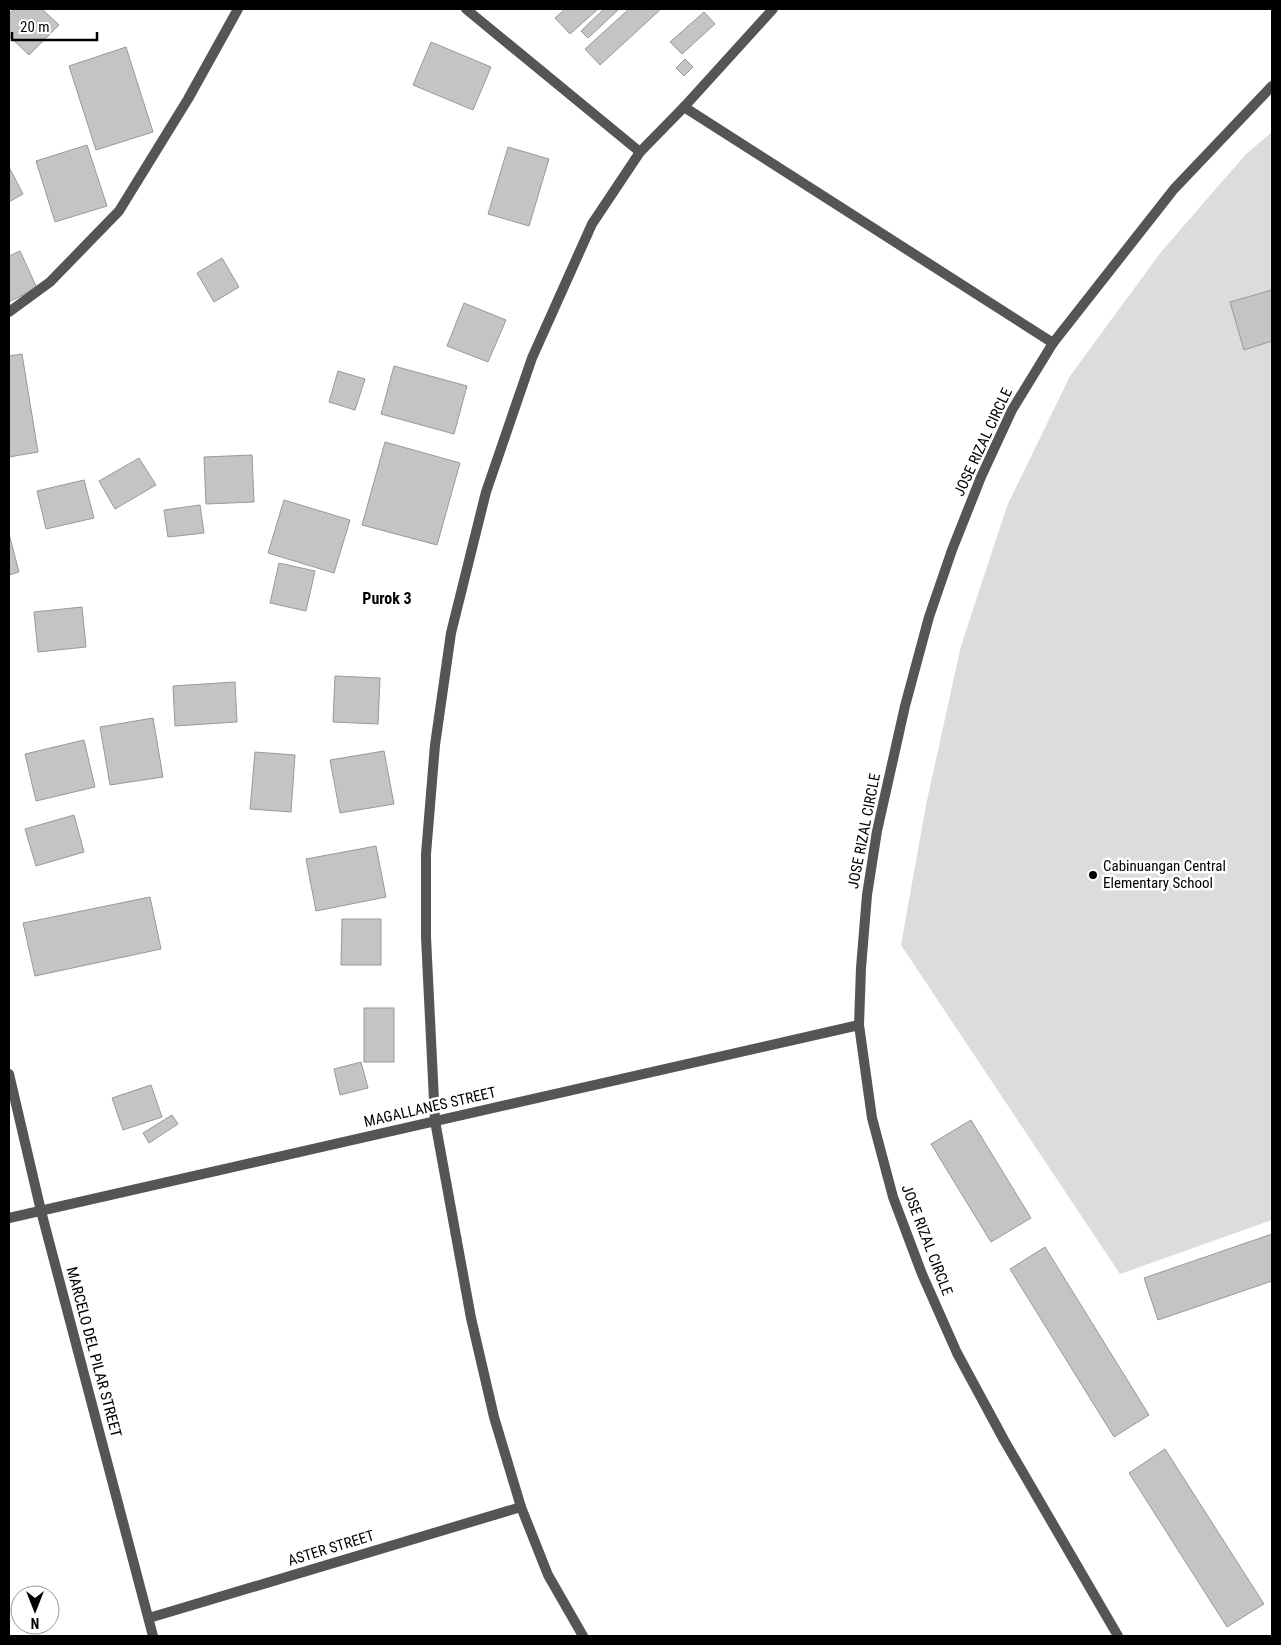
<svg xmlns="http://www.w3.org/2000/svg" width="1281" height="1645" viewBox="0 0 1281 1645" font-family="'Roboto Condensed',sans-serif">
  <rect width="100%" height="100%" fill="#fff"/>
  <path fill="#dcdcdc" d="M 1272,132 L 1272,1220 L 1120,1274 L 901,945 L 926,805 L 961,646 L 1007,506 L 1070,376 L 1161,252 L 1246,154 Z"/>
  <g fill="#c4c4c4" stroke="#999">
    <path d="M 14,9 L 42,9 L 59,25 L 29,55 L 9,36 L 9,14 Z"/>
    <path d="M 565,9 L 598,9 L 570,34 L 555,18 Z"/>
    <path d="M 604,9 L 619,9 L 588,38 L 581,31 Z"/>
    <path d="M 629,9 L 661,9 L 600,65 L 585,49 Z"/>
    <path d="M 704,12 L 715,24 L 682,54 L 670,42 Z"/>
    <path d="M 431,42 L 491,67 L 473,110 L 413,85 Z"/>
    <path d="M 126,47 L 153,132 L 96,150 L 69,66 Z"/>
    <path d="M 685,59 L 693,67 L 684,76 L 676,68 Z"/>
    <path d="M 87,145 L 107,206 L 55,222 L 36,161 Z"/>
    <path d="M 508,147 L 549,159 L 529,226 L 488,214 Z"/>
    <path d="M 9,167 L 23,194 L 9,202 Z"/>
    <path d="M 20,251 L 37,288 L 9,302 L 9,256 Z"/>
    <path d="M 222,258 L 239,287 L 214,302 L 197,273 Z"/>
    <path d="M 1272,290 L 1272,341 L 1244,350 L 1230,302 Z"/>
    <path d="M 464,303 L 506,320 L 488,362 L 447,346 Z"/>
    <path d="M 22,354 L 38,452 L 9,457 L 9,356 Z"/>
    <path d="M 394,366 L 467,386 L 454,434 L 381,414 Z"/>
    <path d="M 338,371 L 365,379 L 355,410 L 329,402 Z"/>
    <path d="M 385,442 L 460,463 L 437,545 L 362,525 Z"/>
    <path d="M 252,455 L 254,502 L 206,504 L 204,457 Z"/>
    <path d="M 139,458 L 156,485 L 115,509 L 99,481 Z"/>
    <path d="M 84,480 L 94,518 L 46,529 L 37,491 Z"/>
    <path d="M 284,500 L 350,520 L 334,573 L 268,553 Z"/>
    <path d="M 200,505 L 204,533 L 168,537 L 164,510 Z"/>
    <path d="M 9,534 L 19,572 L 9,575 Z"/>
    <path d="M 279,563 L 315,571 L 306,611 L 270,603 Z"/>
    <path d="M 82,607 L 86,647 L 38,652 L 34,612 Z"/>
    <path d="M 335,676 L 380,678 L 378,724 L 333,722 Z"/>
    <path d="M 235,682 L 237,722 L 175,726 L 173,686 Z"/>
    <path d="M 153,718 L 163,777 L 110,785 L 100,727 Z"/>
    <path d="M 84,740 L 95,787 L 36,801 L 25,754 Z"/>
    <path d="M 384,751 L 394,804 L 340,813 L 330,760 Z"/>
    <path d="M 255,752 L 295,755 L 291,812 L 250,809 Z"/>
    <path d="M 74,815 L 84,852 L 36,866 L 25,829 Z"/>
    <path d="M 376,846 L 386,897 L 316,911 L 306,859 Z"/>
    <path d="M 150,897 L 161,949 L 35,976 L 23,923 Z"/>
    <path d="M 342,919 L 381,919 L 381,965 L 341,965 Z"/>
    <rect x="364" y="1008" width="30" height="54"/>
    <path d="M 361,1062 L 368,1088 L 340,1095 L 334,1069 Z"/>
    <path d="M 151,1085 L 162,1117 L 123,1130 L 112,1098 Z"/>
    <path d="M 172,1115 L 178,1124 L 149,1143 L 143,1133 Z"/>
    <path d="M 971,1120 L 1031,1218 L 991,1242 L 931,1144 Z"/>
    <path d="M 1272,1234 L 1272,1281 L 1158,1320 L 1144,1278 Z"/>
    <path d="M 1045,1247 L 1149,1415 L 1114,1437 L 1010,1269 Z"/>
    <path d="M 1165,1449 L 1264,1604 L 1227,1627 L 1129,1473 Z"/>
  </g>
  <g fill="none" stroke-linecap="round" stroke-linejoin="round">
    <g stroke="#555" stroke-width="10">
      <path d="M 466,9 L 640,152"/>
      <path d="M 684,107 L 1053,343"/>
      <path d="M 9,312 L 50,282 L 119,211 L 188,99 L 238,9"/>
      <path d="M 9,1074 L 41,1211 L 153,1636"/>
      <path d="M 9,1218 L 859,1025"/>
      <path d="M 149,1618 L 521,1507"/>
      <path d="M 583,1636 L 548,1575 L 521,1507 L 494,1417 L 471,1318 L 435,1121 L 426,937 L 426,854 L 435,745 L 451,633 L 486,492 L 532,358 L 592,224 L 640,152 L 684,107 L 773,9"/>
      <path d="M 1118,1636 L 1004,1440 L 957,1353 L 922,1274 L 893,1197 L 872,1118 L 859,1025 L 861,968 L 867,895 L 877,831 L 905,706 L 929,617 L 952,550 L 981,477 L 1012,410 L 1053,343 L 1174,189 L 1272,86"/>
    </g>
  </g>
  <circle fill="#000" stroke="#fff" stroke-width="2" cx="1093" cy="875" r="5"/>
  <g text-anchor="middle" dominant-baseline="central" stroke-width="5" stroke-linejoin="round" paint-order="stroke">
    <g font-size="15" fill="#000" stroke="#fff">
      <text transform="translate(983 442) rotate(-65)">JOSE RIZAL CIRCLE</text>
      <text transform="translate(864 831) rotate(-79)">JOSE RIZAL CIRCLE</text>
      <text transform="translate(430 1107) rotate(-13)">MAGALLANES STREET</text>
      <text transform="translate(927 1240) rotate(69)">JOSE RIZAL CIRCLE</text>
      <text transform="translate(94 1352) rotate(75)">MARCELO DEL PILAR STREET</text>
      <text transform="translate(331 1548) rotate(-17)">ASTER STREET</text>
    </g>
    <g font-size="15" fill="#000" stroke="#fff" text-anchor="start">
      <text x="1103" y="866">Cabinuangan Central<tspan x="1103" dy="17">Elementary School</tspan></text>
    </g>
    <g font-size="16" font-weight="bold" fill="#000" stroke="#fff">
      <text x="387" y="598">Purok 3</text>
    </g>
  </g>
  <rect width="1281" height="1645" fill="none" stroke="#000000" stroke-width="20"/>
  <g transform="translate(35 1610) rotate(180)"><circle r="24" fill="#ffffff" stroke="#999999"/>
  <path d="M0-4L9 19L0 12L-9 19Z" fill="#000000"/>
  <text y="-8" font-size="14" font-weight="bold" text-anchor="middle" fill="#000000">N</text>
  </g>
  <path d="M12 32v8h85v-8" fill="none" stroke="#000000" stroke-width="2.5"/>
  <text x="20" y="32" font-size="15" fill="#000000" stroke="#ffffff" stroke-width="4" paint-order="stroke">20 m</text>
</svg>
